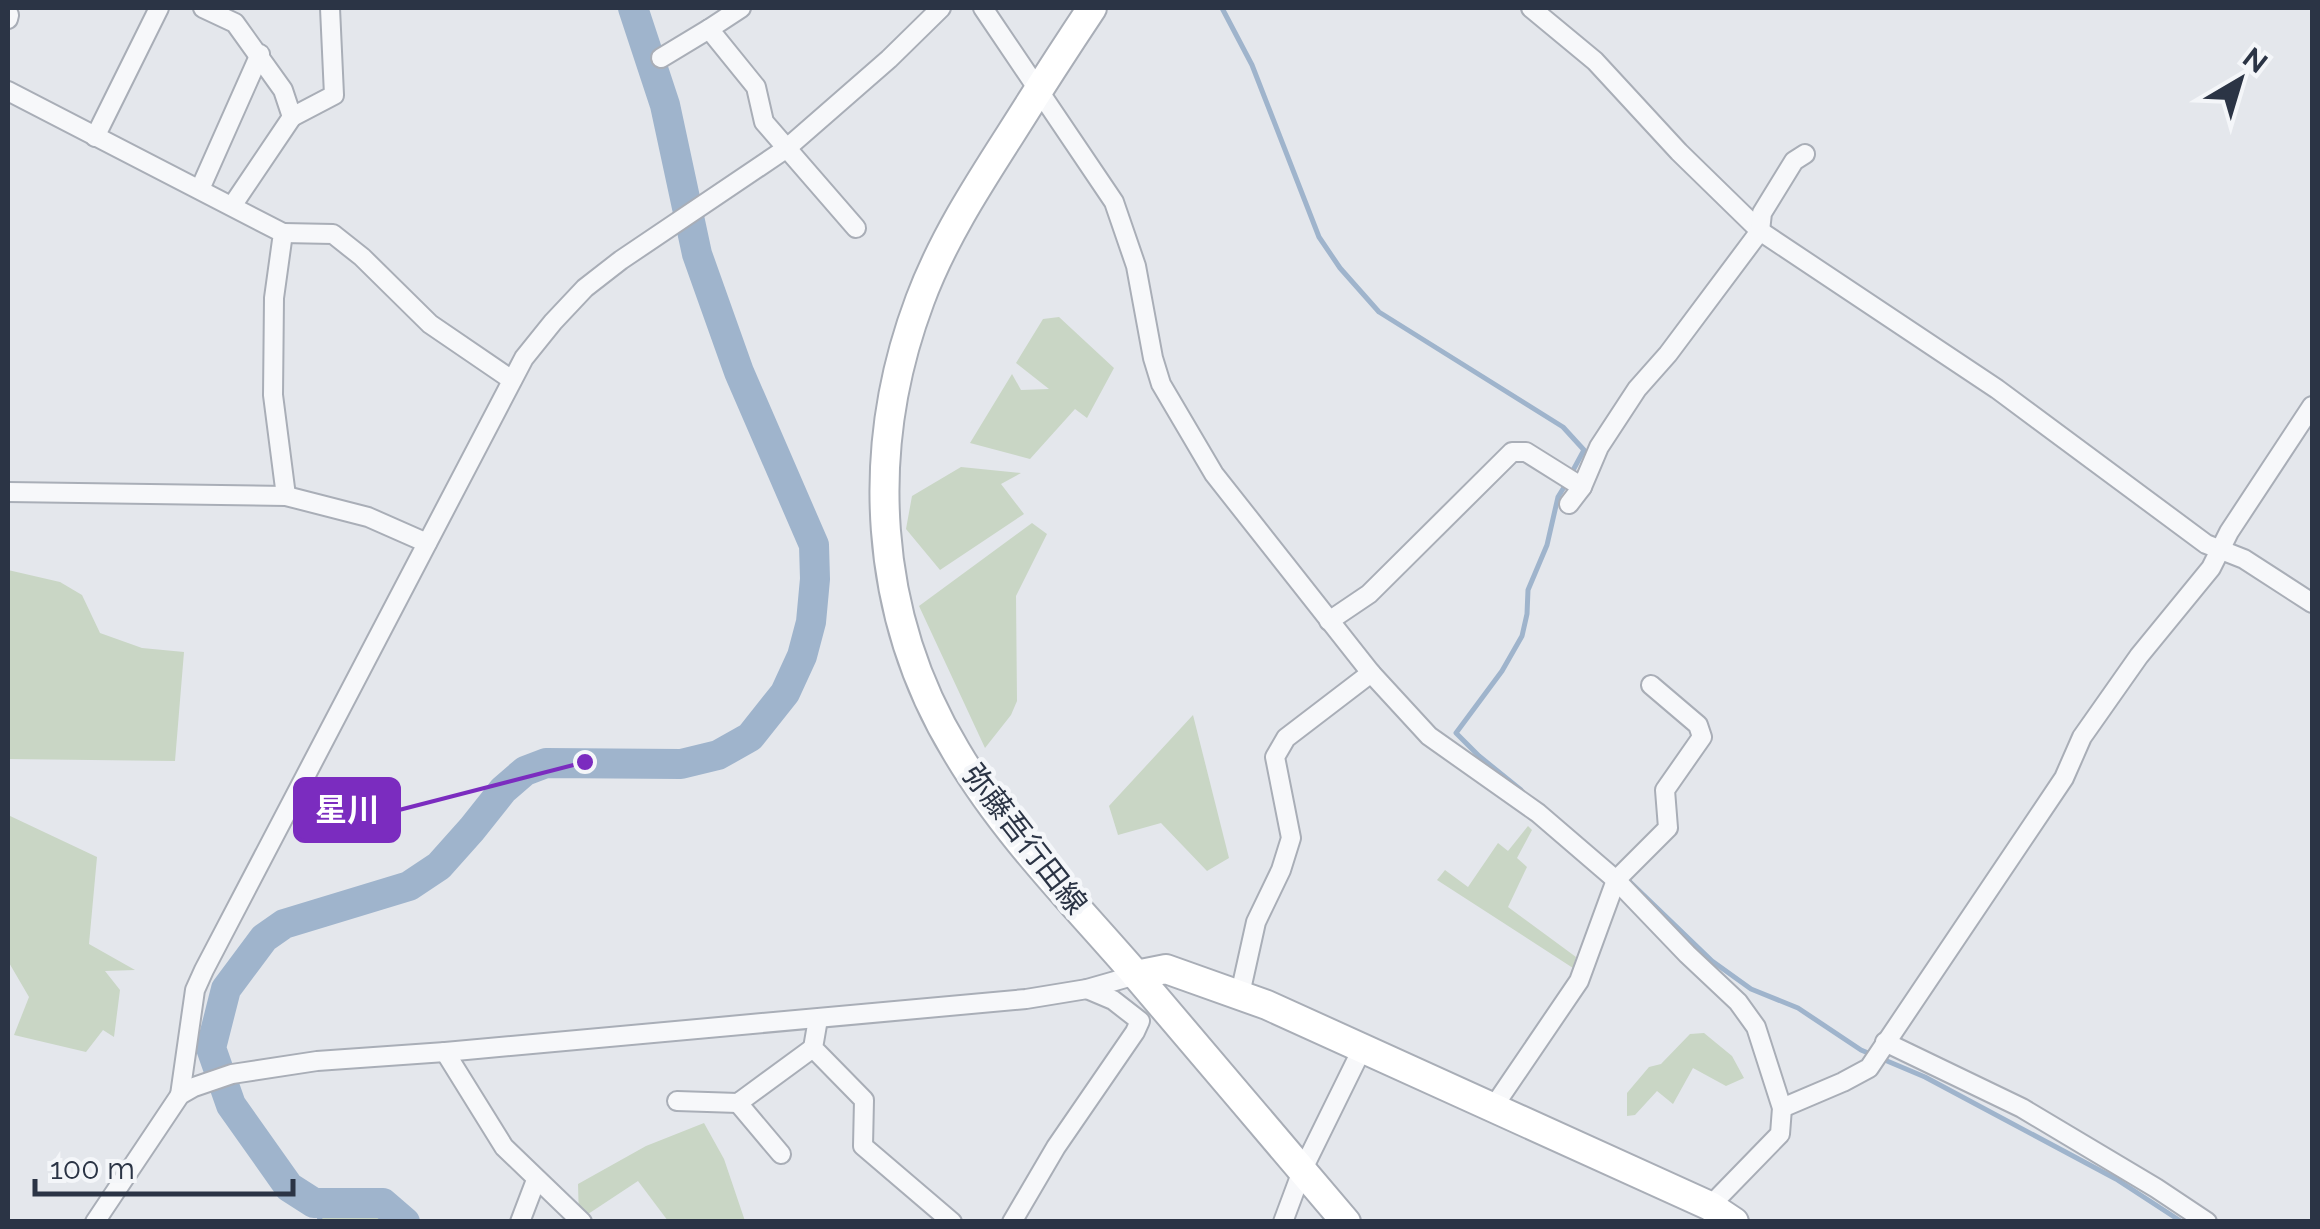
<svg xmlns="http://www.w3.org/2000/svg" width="2320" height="1229" viewBox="0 0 2320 1229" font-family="Raleway,'Noto Sans JP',sans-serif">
  <rect width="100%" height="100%" fill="#e4e7ec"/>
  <g fill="#c9d6c5">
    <path d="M 1059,317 L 1114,368 L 1087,418 L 1075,409 L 1030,459 L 970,443 L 1012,374 L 1021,390 L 1049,389 L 1016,363 L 1043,319 Z"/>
    <path d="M 961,467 L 1021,473 L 1001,484 L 1024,514 L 940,570 L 906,529 L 912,496 Z"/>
    <path d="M 1032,523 L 1047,534 L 1016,596 L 1017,701 L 1011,715 L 985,748 L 919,606 Z"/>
    <path d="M 8,570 L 60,582 L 82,595 L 100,633 L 142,648 L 184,652 L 175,761 L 8,759 Z"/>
    <path d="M 1193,715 L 1229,858 L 1207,871 L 1161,823 L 1118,835 L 1109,806 Z"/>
    <path d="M 8,815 L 97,857 L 89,944 L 135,970 L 105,971 L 120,990 L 114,1037 L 103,1030 L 86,1052 L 14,1035 L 29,997 L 8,961 Z"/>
    <path d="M 1528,826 L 1532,830 L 1517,858 L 1527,867 L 1508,907 L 1576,957 L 1573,968 L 1437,880 L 1445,870 L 1468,887 L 1498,843 L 1508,851 Z"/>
    <path d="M 1704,1033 L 1732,1056 L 1744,1078 L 1726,1086 L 1693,1068 L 1673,1104 L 1657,1091 L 1635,1115 L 1627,1116 L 1627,1093 L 1649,1067 L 1661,1064 L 1690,1034 Z"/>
    <path d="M 704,1123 L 724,1159 L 745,1221 L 668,1221 L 638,1181 L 579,1220 L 578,1184 L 646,1146 Z"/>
    <path d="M 314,1203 L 383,1203 L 405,1221 L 321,1221 Z"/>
  </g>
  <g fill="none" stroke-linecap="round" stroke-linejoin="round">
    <g stroke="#9fb4cc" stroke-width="5">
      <path d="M 1222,8 L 1252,65 L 1319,237 L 1340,268 L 1379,312 L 1563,427 L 1584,450 L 1571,474"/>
      <path d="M 1521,790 L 1479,756 L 1456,733 L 1502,671 L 1522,636 L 1527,614 L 1528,590 L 1547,545 L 1558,497 L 1566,484"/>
      <path d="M 1629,881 L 1712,961 L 1751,989 L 1798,1008 L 1861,1050 L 1925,1077 L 2116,1179 L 2182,1222"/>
      <path d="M 314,1203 L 321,1222"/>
    </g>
    <path stroke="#9fb4cc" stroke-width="30" d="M 405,1222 L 383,1203 L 314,1203 L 289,1187 L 231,1105 L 211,1048 L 226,989 L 264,938 L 284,924 L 409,886 L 439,866 L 472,829 L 503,790 L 525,771 L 546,763 L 681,764 L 718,755 L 750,737 L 785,693 L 802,656 L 811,622 L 815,579 L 814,545 L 739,372 L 697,254 L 665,105 L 633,8"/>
    <g stroke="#a9aeb7" stroke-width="22">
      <g id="street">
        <path d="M 203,8 L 235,23 L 283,90 L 292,117 L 232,206"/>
        <path d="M 741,8 L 709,29 L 756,87 L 764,122 L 856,228"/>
        <path d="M 983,8 L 1114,202 L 1136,266 L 1153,358 L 1161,384 L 1214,474 L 1371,673 L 1429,736 L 1538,813 L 1616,880 L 1687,954 L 1738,1002 L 1756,1027 L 1782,1108 L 1780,1134 L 1710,1206"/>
        <path d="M 1531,8 L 1595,61 L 1679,152 L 1760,231 L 1997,389 L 2206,544 L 2244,559 L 2312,603"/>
        <path d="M 8,19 L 9,15"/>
        <path d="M 661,58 L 709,29"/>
        <path d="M 8,91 L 283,233 L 274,298 L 273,395 L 286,496"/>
        <path d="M 292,117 L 334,95 L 330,8"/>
        <path d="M 95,137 L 159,8"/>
        <path d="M 200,189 L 260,54"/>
        <path d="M 283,233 L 333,234 L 362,257 L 430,324 L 512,380"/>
        <path d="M 8,492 L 286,496 L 368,517 L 427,543"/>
        <path d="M 1569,504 L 1582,487 L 1599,447 L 1637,389 L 1668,354 L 1760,231 L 1762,213 L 1794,161 L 1805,154"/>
        <path d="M 1329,621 L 1369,594 L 1512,452 L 1526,452 L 1582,487"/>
        <path d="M 1240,994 L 1256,922 L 1281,870 L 1291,838 L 1275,757 L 1286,738 L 1371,673"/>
        <path d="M 818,1019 L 813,1048 L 864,1100 L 863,1146 L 952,1222"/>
        <path d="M 1885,1042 L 2022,1108 L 2156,1188 L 2207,1222"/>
        <path d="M 445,1052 L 504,1147 L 582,1222"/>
        <path d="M 180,1095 L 195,990 L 204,970 L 524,358 L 553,322 L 585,288 L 621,260 L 787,148 L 889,59 L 941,8"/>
        <path d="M 677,1101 L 738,1103 L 813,1048"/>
        <path d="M 738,1103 L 781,1154"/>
        <path d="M 1494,1106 L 1579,981 L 1616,880 L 1668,828 L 1665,790 L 1702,737 L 1698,725 L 1651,685"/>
        <path d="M 1782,1108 L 1843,1082 L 1869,1068 L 2064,778 L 2082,737 L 2139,656 L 2211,568 L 2229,532 L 2312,406"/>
        <path d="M 95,1222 L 180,1095 L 194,1087 L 232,1074 L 317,1061 L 445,1052 L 1026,999 L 1087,989 L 1136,975"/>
        <path d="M 520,1222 L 536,1180"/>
        <path d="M 1012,1222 L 1056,1147 L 1135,1032 L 1140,1021 L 1113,1000 L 1087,989"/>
        <path d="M 1283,1222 L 1302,1171 L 1362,1049"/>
      </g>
    </g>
    <g stroke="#a9aeb7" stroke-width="32">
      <g id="secondary">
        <path d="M 1092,8 C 1064,50 1037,92 1010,135 C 976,188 942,241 920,300 C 864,449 873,614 956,751 C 1003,831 1070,899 1131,969 C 1203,1053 1274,1138 1346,1222"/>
        <path d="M 1136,975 L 1166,969 L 1267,1005 L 1710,1206 L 1734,1222"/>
      </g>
    </g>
    <use href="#street" stroke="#f7f8fa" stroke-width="18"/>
    <use href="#secondary" stroke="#fff" stroke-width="28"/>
  </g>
  <g text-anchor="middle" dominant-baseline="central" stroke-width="9" stroke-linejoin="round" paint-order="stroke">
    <g font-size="30" fill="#2b3445" stroke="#f4f6f9">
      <text transform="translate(1025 839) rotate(52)">弥藤吾行田線</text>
    </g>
  </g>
  <path fill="none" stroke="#7b2cbf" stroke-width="4" d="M585 762L399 810"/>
  <circle fill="#7b2cbf" stroke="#f4f6f9" stroke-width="4" cx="585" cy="762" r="10"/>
  <rect fill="#7b2cbf" stroke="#7b2cbf" stroke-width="4" x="295" y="779" width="104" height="62" rx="10"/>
  <g font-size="32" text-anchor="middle" font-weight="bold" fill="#fff">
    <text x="347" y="821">星川</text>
  </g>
  <rect width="2320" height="1229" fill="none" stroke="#2b3445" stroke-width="20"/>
  <g transform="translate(2240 80) rotate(38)" stroke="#f4f6f9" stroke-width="8" paint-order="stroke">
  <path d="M0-8L18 38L0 25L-18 38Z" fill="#2b3445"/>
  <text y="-15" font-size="28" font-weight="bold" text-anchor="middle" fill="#2b3445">N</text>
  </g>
  <path d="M35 1179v15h258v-15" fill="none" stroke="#2b3445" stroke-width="5"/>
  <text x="50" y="1179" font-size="30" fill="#2b3445" stroke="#f4f6f9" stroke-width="8" paint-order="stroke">100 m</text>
</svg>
